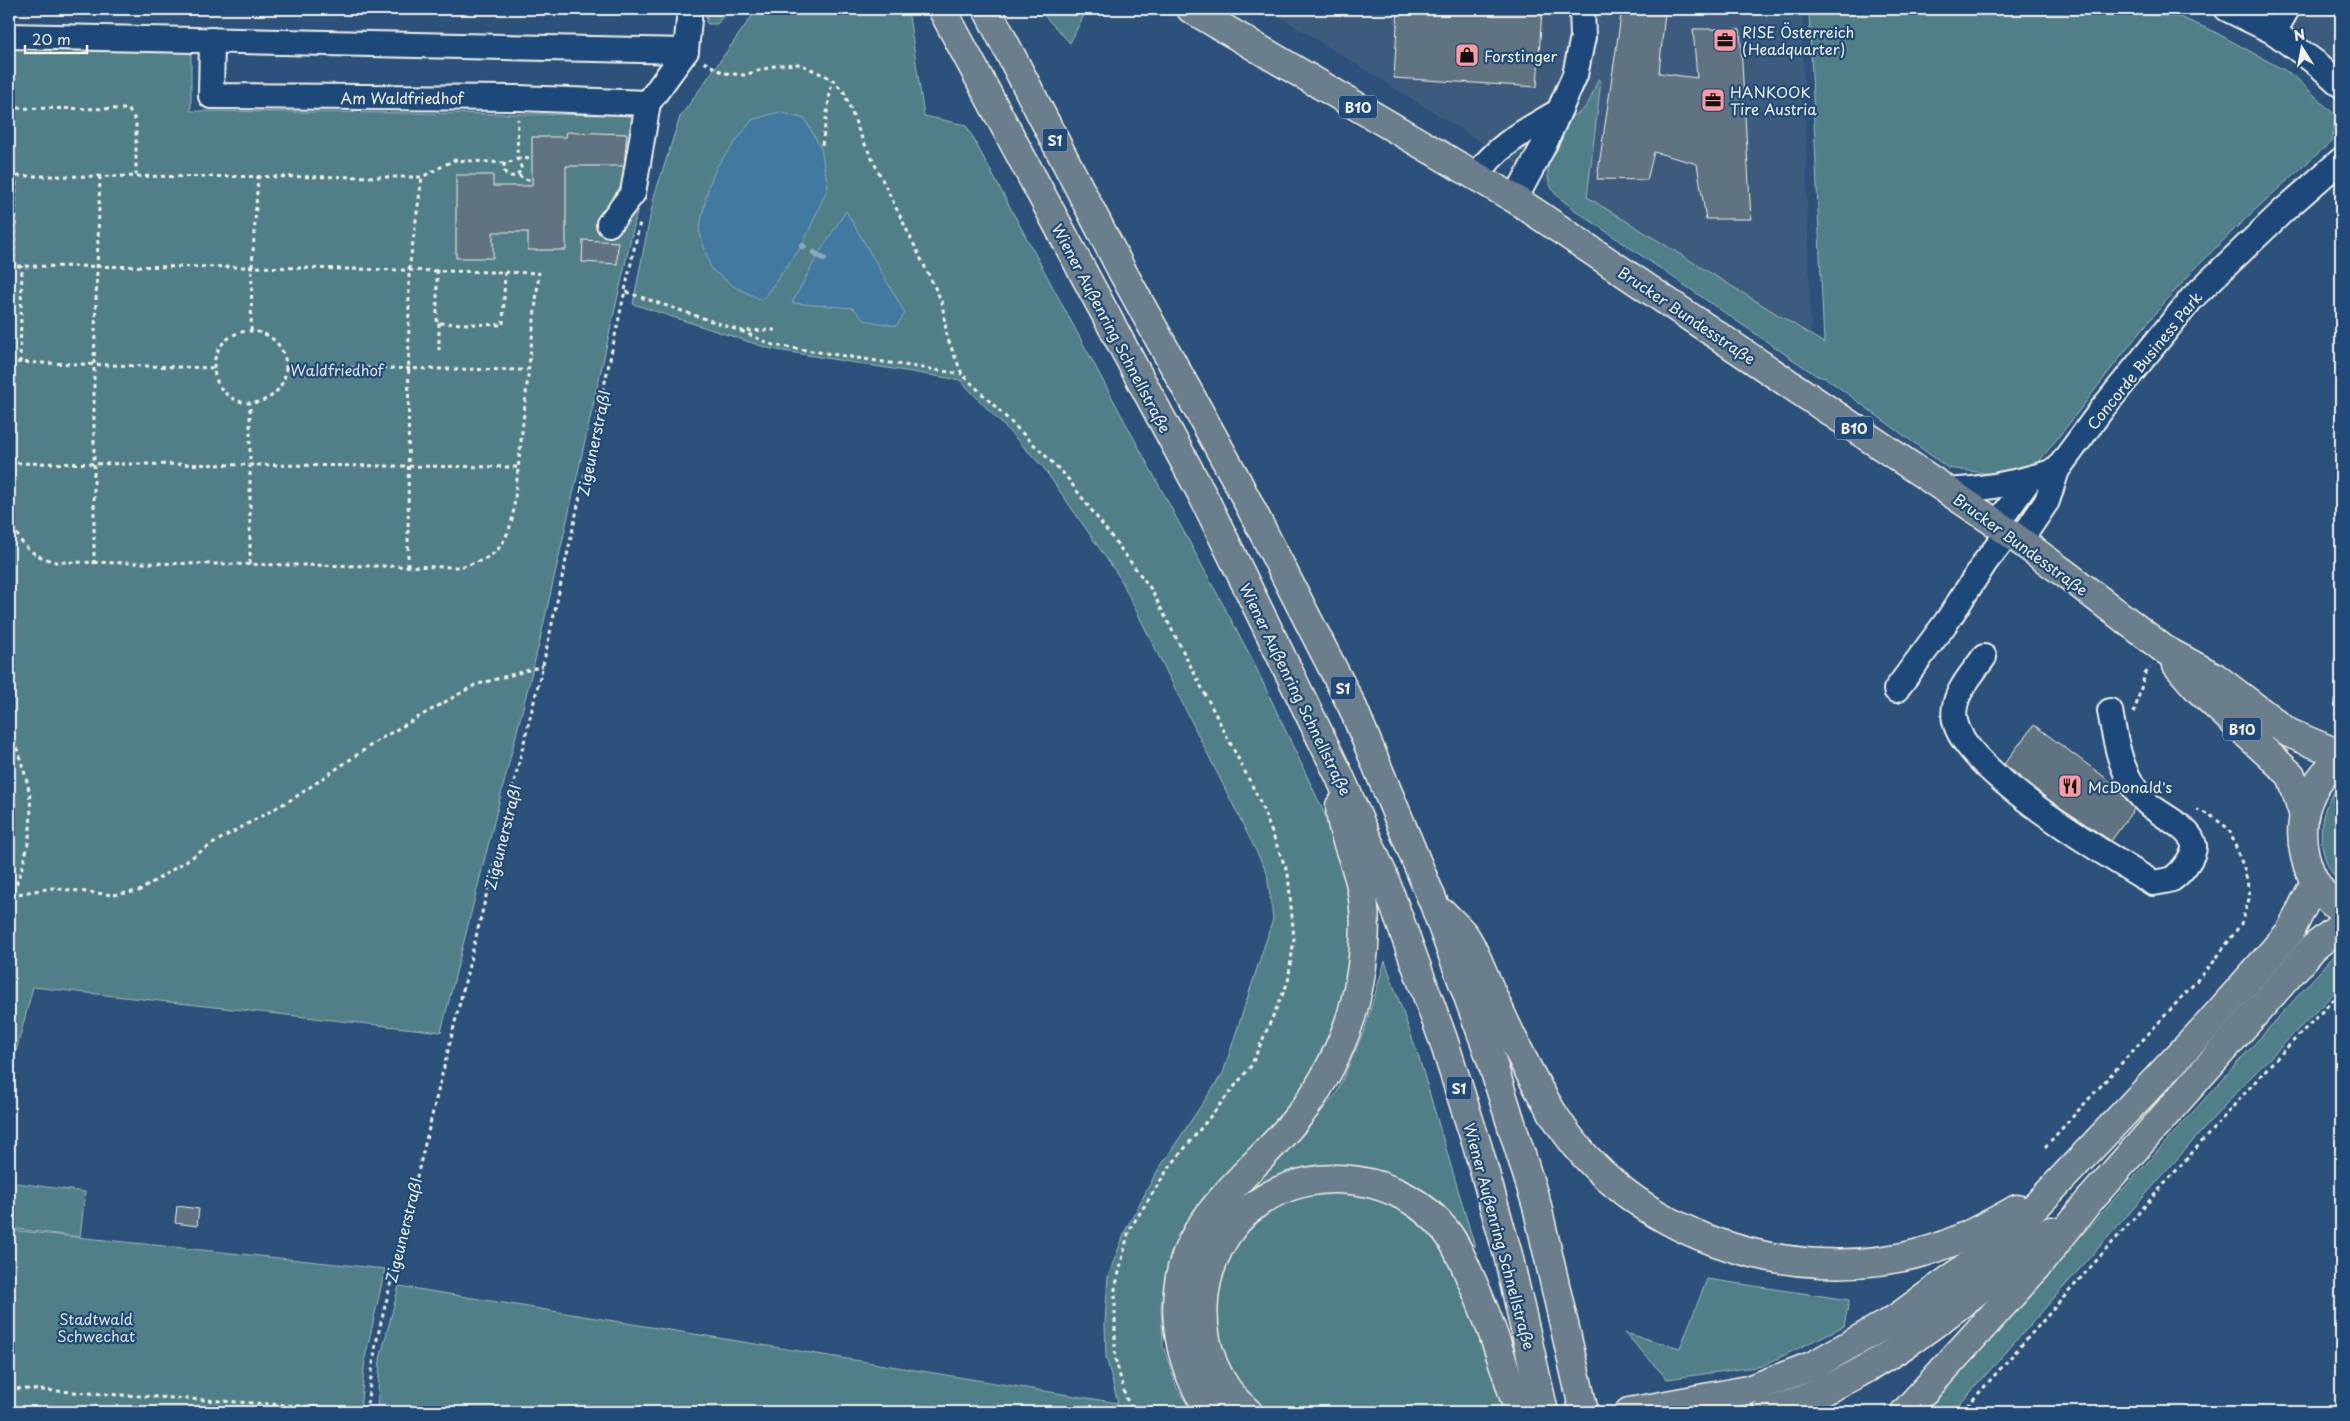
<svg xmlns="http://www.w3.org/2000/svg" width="2350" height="1421" viewBox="0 0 2350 1421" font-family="'Playpen Sans',sans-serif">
  <rect width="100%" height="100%" fill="#2c527b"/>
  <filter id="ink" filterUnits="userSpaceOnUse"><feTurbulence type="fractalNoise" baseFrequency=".02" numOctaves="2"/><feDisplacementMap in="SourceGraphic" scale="10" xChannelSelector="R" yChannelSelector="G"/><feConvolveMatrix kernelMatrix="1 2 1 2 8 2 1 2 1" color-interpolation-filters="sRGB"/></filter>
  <g filter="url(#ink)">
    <g fill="#3c5c7d">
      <path d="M 1267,9 L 1802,9 L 1811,346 Z"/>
      <path d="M 2274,9 L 2341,9 L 2341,68 Z"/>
    </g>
    <g fill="#517f88" stroke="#a2b8b8">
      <path d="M 707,9 L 729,9 L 717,24 L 708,24 L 706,22 Z"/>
      <path d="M 757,9 L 908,9 L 924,116 L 966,125 L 1251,657 L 1329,823 L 1354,900 L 1349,988 L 1320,1064 L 1284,1116 L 1186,1228 L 1170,1262 L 1161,1307 L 1163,1346 L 1177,1388 L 1192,1412 L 377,1412 L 380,1359 L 399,1286 L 1118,1403 L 1106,1357 L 1105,1323 L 1108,1276 L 1127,1227 L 1156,1173 L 1223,1073 L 1273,919 L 1267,873 L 1120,578 L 1043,467 L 960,380 L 771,349 L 633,304 L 654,197 L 680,117 Z"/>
      <path d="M 1038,9 L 1087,9 L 1070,43 Z"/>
      <path d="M 1809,9 L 2052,9 L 2180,17 L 2213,31 L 2293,75 L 2335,115 L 2332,141 C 2266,199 2200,257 2145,326 C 2108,371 2074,419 2037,464 L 2021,470 L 1991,474 L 1948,468 L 1826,378 L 1817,376 L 1572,208 C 1567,203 1558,198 1554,192 C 1538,170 1558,138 1567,118 C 1590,111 1590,99 1598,79 L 1601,81 L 1587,197 L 1824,343 Z"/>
      <path d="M 9,49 L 191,50 L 191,111 L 632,115 L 625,191 L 641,194 L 539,644 L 441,1032 L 33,987 L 9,1078 Z"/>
      <path d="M 2341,783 L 2341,885 C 2315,857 2314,811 2341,783 Z"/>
      <path d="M 2341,948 L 2341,986 L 2240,1088 L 1953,1412 L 1922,1412 Z"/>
      <path d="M 1385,961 L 1419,1058 L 1475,1247 L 1424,1195 L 1376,1172 L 1242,1202 L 1239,1198 L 1298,1138 L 1336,1094 L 1364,1031 Z"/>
      <path d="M 9,1182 L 85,1192 L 80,1237 L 9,1228 Z"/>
      <path d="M 1336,1190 L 1396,1205 L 1430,1230 L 1457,1276 L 1486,1345 L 1502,1407 L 1487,1412 L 1262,1412 L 1230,1375 L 1221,1353 L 1213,1283 L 1235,1243 L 1262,1215 L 1289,1199 Z"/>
      <path d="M 9,1230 L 385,1269 L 365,1358 L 360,1412 L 9,1412 Z"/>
      <path d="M 1707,1279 L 1849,1300 L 1844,1326 L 1762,1366 L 1667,1379 L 1625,1333 L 1680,1348 Z"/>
    </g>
    <g fill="#4379a0" stroke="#8aa9bd">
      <path d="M 779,112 L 805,119 L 821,149 L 828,187 L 802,246 L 762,300 L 735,287 L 711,269 L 699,230 L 709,185 L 717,166 L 752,120 Z"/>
      <path d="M 846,211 L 905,313 L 896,326 L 864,320 L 853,308 L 792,303 L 818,255 Z"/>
    </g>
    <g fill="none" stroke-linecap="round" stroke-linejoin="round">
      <g stroke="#8aa9bd" stroke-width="6">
        <path d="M 802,246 L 804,247"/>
        <path d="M 814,253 L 824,259"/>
      </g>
    </g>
    <g fill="#607381" stroke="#f4f1e8">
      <path d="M 1398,9 L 1542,9 L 1537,87 L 1394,78 Z"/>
      <path d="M 1622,9 L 1665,12 L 1659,73 L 1697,78 L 1693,29 L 1740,29 L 1751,219 L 1706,219 L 1697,164 L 1654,152 L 1647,180 L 1597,179 Z"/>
      <path d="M 567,132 L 627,134 L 624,166 L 566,166 L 566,250 L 528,250 L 528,232 L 493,232 L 493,258 L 456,258 L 456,175 L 493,175 L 493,186 L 532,186 L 532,137 L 566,137 Z"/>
      <path d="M 583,240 L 618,242 L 617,264 L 582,262 Z"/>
      <path d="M 2034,725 L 2118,787 L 2134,809 L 2111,841 L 2049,800 L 2004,764 Z"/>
      <path d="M 177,1206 L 199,1209 L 197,1226 L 175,1223 Z"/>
    </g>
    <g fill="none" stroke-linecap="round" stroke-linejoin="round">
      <g stroke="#f4f1e8" stroke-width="28">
        <g id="minor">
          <path d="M 2227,9 L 2274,32 L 2320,66 L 2341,85"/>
          <path d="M 2274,32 L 2287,9"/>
          <path d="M 9,36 L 686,51"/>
          <path d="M 212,40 L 211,96 L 518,98 L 648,103"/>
          <path d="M 1477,176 C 1495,146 1527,130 1556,113"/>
          <path d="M 1515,199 L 1545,143 L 1575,75 L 1583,37 L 1582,9"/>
          <path d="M 609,224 L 633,193 L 648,103 L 686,51 L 690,9"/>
          <path d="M 1947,491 C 1985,489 2020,483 2057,470"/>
          <path d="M 1997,524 L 2029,480"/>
          <path d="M 2020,541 L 2047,501 L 2057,470 L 2102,409 L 2192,298 L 2283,211 L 2341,160"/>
          <path d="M 1984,657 C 1971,676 1950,696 1955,721 C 1965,771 2108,856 2153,883 C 2158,882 2167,881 2172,879 C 2181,873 2195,856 2194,845 C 2191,827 2157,814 2146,802 C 2121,778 2116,744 2110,711"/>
          <path d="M 1896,690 L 1947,621 L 1986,561 L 2008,533"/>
        </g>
      </g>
      <g stroke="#f4f1e8" stroke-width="31">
        <g id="major">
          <path d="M 1191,9 L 1515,199 L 1997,524 L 2067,575 L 2165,650 L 2215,677 L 2289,733 L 2341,755"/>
          <path d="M 2177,665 L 2198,689 L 2291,775 L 2304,816"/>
          <path d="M 2341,757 C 2330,768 2319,778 2312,792 C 2291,832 2305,885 2341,910"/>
        </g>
      </g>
      <g stroke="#f4f1e8" stroke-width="31">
        <g id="highway">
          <path d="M 942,9 L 1204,498 L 1339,775 L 1383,875 L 1443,1039 L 1477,1145 L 1508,1255 L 1544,1412"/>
          <path d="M 987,9 L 1122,271 L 1236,479 L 1353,708 L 1434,904 L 1491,1059 L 1537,1206 L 1584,1412"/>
          <path d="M 1444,914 C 1451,922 1462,930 1467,939 C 1477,956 1484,976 1492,994 C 1511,1036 1530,1077 1554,1115 C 1629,1235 1790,1289 1924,1252 C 1957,1242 1987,1226 2017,1209"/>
          <path d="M 1211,1412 C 1174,1361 1164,1286 1198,1231 C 1227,1185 1273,1151 1305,1108 C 1325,1080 1340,1050 1351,1017 C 1363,976 1370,925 1360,882 C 1354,857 1341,833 1340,806"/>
          <path d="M 1248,1412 C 1184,1358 1190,1250 1259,1202 C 1317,1162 1403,1176 1446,1231 C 1458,1246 1464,1264 1472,1281 C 1491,1324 1505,1368 1519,1412"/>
          <path d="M 1629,1412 L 1748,1390 L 1814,1365 L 1895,1319 L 1956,1275 L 2019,1224 L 2206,1027 L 2290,932 L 2315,882"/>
          <path d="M 1766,1412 C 1876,1381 1964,1301 2051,1231"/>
          <path d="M 1905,1412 L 2036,1268 L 2089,1201 L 2314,947 L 2341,926"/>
        </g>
      </g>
      <g stroke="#f4f1e8" stroke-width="3" stroke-dasharray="4 4" stroke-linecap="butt">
        <path d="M 704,62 L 724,73 L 744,75 L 778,65 L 800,64 L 832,79 L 844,92 L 860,134 L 942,302 L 947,337 L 962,374 L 1065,475 L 1151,589 L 1258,797 L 1288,874 L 1294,938 L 1288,982 L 1251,1066 L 1168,1169 L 1129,1230 L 1115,1289 L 1115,1358 L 1126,1398 L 1133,1412"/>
        <path d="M 9,108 L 128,109 L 136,121 L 136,175"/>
        <path d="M 822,145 L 832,80"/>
        <path d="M 517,158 L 532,159"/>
        <path d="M 505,163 C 501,171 507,178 516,176 L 522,169 L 518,160"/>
        <path d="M 519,175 L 523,179 L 532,180"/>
        <path d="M 9,176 L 422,177 L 454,160 L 505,163 L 517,160 L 518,119"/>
        <path d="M 9,266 L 252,267 L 539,273 L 513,516 C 504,551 493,559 459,567 L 56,562 C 17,552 13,531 9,495"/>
        <path d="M 14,266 L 16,176"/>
        <path d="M 437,270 L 437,323 L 503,325 L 505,272"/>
        <path d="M 626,292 L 741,331 L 775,330"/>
        <path d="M 439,323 L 439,350"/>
        <path d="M 251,331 L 252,267 L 258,176"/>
        <path d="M 741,331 L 773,345 L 962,374"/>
        <circle cx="250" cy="367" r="36"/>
        <path d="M 9,362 L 214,368"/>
        <path d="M 20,363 L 22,266"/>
        <path d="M 286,367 L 527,370"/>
        <path d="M 9,463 L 519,467"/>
        <path d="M 94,564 L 94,364 L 100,176"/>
        <path d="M 250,564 L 250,403"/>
        <path d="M 408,566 L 409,270 L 422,177"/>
        <path d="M 2134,713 L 2145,674 L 2150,668"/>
        <path d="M 9,725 C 15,746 25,769 29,791 C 35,827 25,868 9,900"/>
        <path d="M 11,895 L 52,888 L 113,895 L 139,891 L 222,838 L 294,798 L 380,739 L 475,685 L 543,666"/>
        <path d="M 2045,1147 L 2212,964 L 2241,924 L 2250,896 L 2245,871 L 2229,829 L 2210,815 L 2197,810"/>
        <path d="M 9,1388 L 366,1410"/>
        <path d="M 366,1412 L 376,1343 L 543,665 L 640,222"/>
        <path d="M 1962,1412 L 2269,1066 L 2341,992"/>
      </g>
      <use href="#minor" stroke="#1f4a7a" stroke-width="24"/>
      <use href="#major" stroke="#6b7e8b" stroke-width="28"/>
      <use href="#highway" stroke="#6b7e8b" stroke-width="28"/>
    </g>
  </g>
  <defs>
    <g id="office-square" transform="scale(1.25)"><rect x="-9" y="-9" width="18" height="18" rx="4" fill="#ff9aa2" stroke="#1f4a7a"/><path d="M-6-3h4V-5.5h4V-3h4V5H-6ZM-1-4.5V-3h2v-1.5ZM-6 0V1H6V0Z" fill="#111"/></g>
    <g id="shop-square" transform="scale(1.25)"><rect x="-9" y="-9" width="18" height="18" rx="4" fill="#ff9aa2" stroke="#1f4a7a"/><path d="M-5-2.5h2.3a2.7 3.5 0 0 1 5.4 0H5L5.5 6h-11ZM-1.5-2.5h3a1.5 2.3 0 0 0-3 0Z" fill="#111"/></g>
    <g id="restaurant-square" transform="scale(1.25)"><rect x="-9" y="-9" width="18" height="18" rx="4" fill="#ff9aa2" stroke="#1f4a7a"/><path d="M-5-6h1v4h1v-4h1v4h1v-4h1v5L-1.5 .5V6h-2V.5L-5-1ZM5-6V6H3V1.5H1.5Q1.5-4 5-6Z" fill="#111"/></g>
  </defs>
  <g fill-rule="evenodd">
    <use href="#office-square" x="1725" y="40"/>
    <use href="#shop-square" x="1467" y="55"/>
    <use href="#office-square" x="1713" y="100"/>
    <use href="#restaurant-square" x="2070" y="786"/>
  </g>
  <g text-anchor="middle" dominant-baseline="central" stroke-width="4.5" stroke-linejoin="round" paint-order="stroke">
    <g fill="#1f4a7a" stroke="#b4bfc7" stroke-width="1">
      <rect x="1339" y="95.5" width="38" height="23" rx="4"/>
      <rect x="1042.5" y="128.5" width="25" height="23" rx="4"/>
      <rect x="1835" y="416.5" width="38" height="23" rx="4"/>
      <rect x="1330.5" y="676.5" width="25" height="23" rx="4"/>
      <rect x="2223" y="717.5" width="38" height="23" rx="4"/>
      <rect x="1446.5" y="1076.5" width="25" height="23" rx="4"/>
    </g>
    <g font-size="14" font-weight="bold" fill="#f4f1e8">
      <text x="1358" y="107">B10</text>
      <text x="1055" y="140">S1</text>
      <text x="1854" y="428">B10</text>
      <text x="1343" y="688">S1</text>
      <text x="2242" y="729">B10</text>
      <text x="1459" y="1088">S1</text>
    </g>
    <g font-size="15" fill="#f4f1e8" stroke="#1f4a7a" text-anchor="start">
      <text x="1742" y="31">RISE Österreich<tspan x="1742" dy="17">(Headquarter)</tspan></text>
      <text x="1484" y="55">Forstinger</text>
      <text x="1730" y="91">HANKOOK<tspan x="1730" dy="17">Tire Austria</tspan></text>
      <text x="2088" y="786">McDonald's</text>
    </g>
    <g font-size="15" fill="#f4f1e8" stroke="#1f4a7a">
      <text x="402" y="97">Am Waldfriedhof</text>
      <text transform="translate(1687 315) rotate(34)">Brucker Bundesstraße</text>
      <text transform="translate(1112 328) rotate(62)">Wiener Außenring Schnellstraße</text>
      <text transform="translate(2144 360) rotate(-51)">Concorde Business Park</text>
      <text transform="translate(593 443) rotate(-78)">Zigeunerstraßl</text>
      <text transform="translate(2021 544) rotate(36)">Brucker Bundesstraße</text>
      <text transform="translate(1296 689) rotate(64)">Wiener Außenring Schnellstraße</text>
      <text transform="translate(502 837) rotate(-76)">Zigeunerstraßl</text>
      <text transform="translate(403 1230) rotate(-76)">Zigeunerstraßl</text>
      <text transform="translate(1500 1236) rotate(75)">Wiener Außenring Schnellstraße</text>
    </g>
    <g font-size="15" fill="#dce0da" stroke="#1f4a7a">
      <text x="337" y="369">Waldfriedhof</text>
      <text x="96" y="1318">Stadtwald<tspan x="96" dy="17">Schwechat</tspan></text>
    </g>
  </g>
  <rect width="2350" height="1421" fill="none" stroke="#1f4a7a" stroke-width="30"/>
  <rect x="15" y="15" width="2320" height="1391" fill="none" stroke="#f4f1e8" stroke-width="2" filter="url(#ink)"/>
  <g transform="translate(2302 48) rotate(349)" stroke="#1f4a7a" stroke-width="4" paint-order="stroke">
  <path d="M0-4L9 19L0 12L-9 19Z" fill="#f4f1e8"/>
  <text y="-8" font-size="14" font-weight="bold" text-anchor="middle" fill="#f4f1e8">N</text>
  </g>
  <path d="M25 45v8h62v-8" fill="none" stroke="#f4f1e8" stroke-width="2.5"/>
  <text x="32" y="45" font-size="15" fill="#f4f1e8" stroke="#1f4a7a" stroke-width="4" paint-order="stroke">20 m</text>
</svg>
